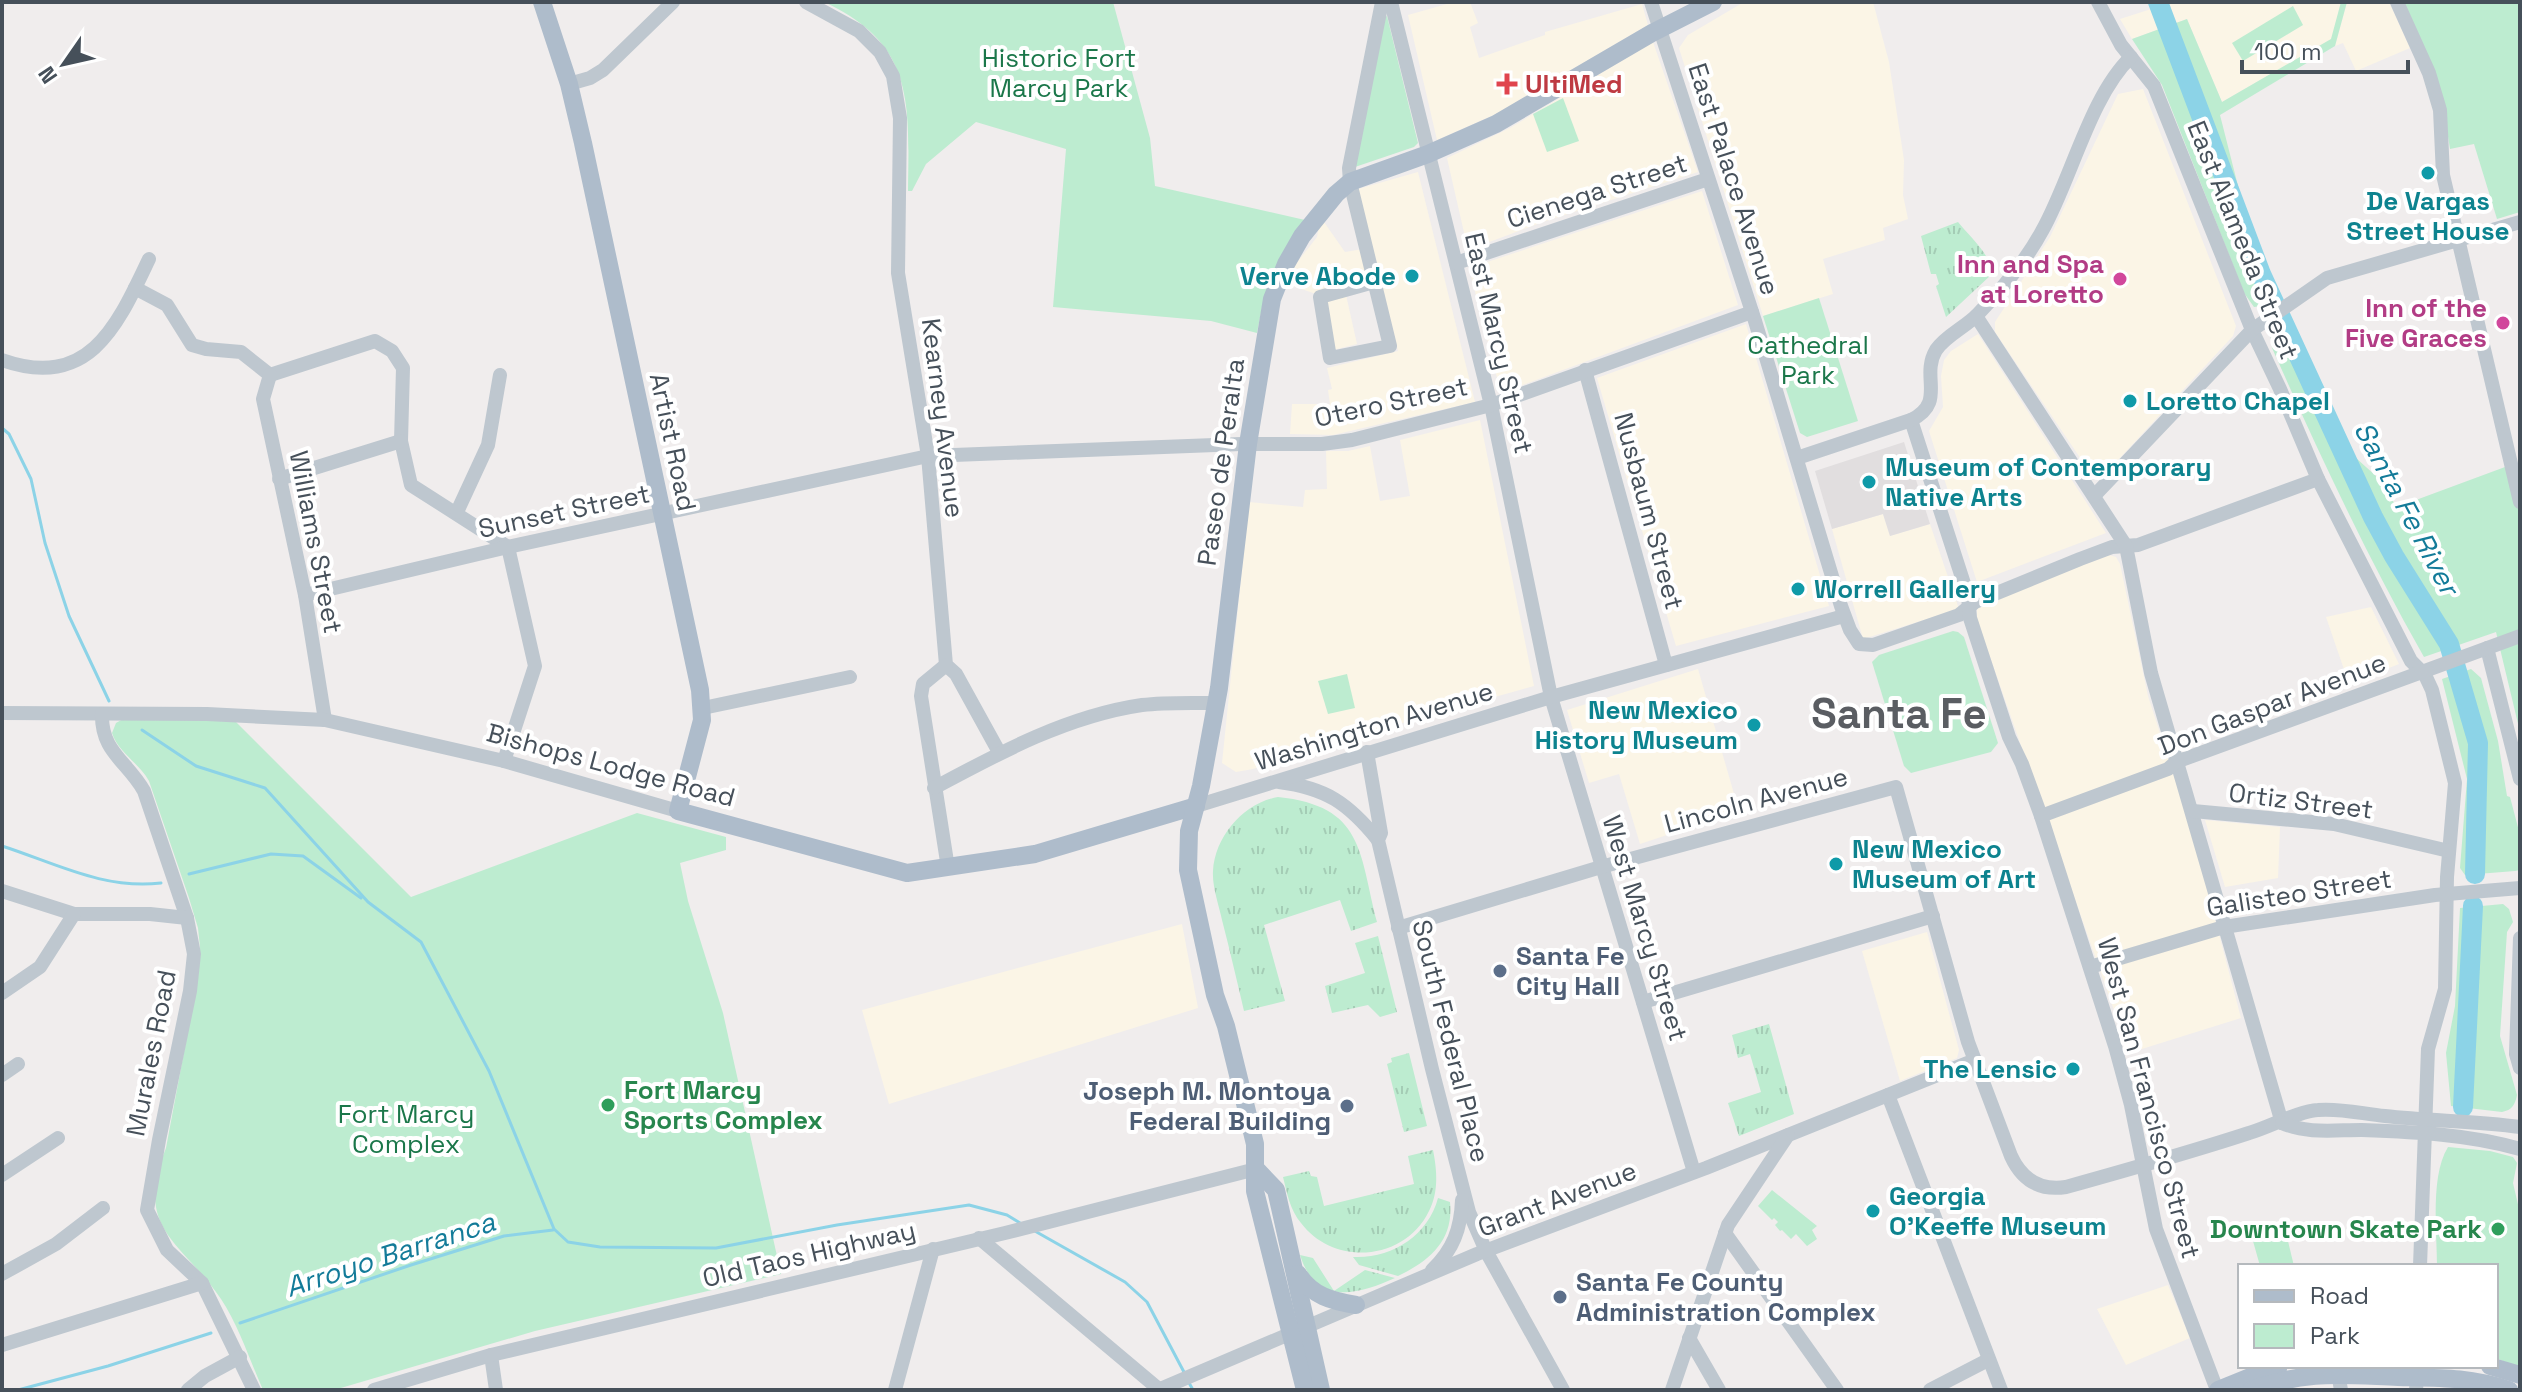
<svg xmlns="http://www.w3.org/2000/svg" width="2522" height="1392" viewBox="0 0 2522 1392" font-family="'Space Grotesk',sans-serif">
  <defs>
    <pattern id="grass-tufts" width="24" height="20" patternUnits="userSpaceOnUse" patternTransform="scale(2)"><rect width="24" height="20" fill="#bdecd0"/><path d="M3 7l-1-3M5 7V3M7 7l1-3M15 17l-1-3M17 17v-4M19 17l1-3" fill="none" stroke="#a4ccb5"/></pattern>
  </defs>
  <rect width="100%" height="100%" fill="#f0eded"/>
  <g fill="#fbf5e6">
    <path d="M 1454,2 L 1470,2 L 1478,23 L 1470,27 L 1479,58 L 1545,35 L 1545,32 L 1642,4 L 1648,25 L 1496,114 L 1437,140 L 1408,15 Z"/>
    <path d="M 1744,2 L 1873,2 L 1889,62 L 1904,160 L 1903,195 L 1908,219 L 1883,228 L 1885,240 L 1823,259 L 1833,294 L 1763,316 L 1679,48 L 1688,35 Z"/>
    <path d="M 2173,2 L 2341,2 L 2332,39 L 2222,102 L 2187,19 L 2132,39 L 2120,19 Z"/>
    <path d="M 2347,2 L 2389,2 L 2410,48 L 2356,71 L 2343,43 L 2335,46 Z"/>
    <path d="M 1653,42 L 1698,172 L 1543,222 L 1468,250 L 1447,158 L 1510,128 Z"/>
    <path d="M 2143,89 L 2236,326 L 2233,336 L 2118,460 L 2101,476 L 2097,477 L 2089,471 L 1995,332 L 1995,322 L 2050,237 L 2118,94 Z"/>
    <path d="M 1418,172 L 1475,402 L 1333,435 L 1290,434 L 1292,404 L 1330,404 L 1328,390 L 1332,389 L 1327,368 L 1398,351 L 1358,189 Z"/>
    <path d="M 1702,191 L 1738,305 L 1501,393 L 1469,268 Z"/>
    <path d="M 1324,222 L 1345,252 L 1363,249 L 1370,280 L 1319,295 L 1287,284 L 1295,265 L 1317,237 L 1319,226 Z"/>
    <path d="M 1346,295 L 1357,344 L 1333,350 L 1321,300 Z"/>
    <path d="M 1746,324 L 1829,606 L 1676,646 L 1597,378 Z"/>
    <path d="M 1978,334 L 2106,533 L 1977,582 L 1929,431 L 1943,407 L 1941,376 L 1944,360 L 1951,351 Z"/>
    <path d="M 1480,420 L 1534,686 L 1395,725 L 1253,769 L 1236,772 L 1222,763 L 1249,502 L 1303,507 L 1305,490 L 1327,489 L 1326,451 L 1348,451 L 1370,446 L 1380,501 L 1410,496 L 1400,440 Z"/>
    <path d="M 1883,514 L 1890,536 L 1930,524 L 1959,609 L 1863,639 L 1832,529 Z"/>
    <path d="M 2109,555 L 2116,557 L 2120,564 L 2148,696 L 2192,832 L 2241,1018 L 2129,1053 L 1977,620 L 1977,606 Z"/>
    <path d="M 2371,607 L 2399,664 L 2349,684 L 2326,617 Z"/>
    <path d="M 1698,669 L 1739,811 L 1640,844 L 1619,774 L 1589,783 L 1567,710 Z"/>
    <path d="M 2205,820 L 2280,827 L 2278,878 L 2225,887 Z"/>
    <path d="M 1182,924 L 1198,1008 L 889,1104 L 862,1010 Z"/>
    <path d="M 1927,932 L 1959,1050 L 1957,1058 L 1900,1081 L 1862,951 Z"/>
    <path d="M 2168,1285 L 2190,1338 L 2126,1365 L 2097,1309 Z"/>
  </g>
  <path fill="#e1dedf" d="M 1904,442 L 1930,524 L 1890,536 L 1883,514 L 1832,529 L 1815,471 Z"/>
  <g fill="url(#grass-tufts)">
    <path d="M 1958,222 C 1969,236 1994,257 1991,275 L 1946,317 L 1936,286 L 1939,284 L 1936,274 L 1931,274 L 1921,236 Z"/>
    <path d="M 1278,797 C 1364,806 1359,852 1377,922 L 1351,931 L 1340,900 L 1264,925 L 1285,1001 L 1244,1011 C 1237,981 1230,951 1222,920 C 1219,905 1212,887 1213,871 C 1215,836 1244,803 1278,797 Z"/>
    <path d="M 1378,936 L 1397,1012 L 1380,1017 L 1368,1005 L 1332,1013 L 1325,986 L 1365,973 L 1355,943 Z"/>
    <path d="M 1769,1024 L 1794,1114 L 1739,1136 L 1728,1103 L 1761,1092 L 1750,1054 L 1738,1058 L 1732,1035 Z"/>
    <path d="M 1409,1053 L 1427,1126 L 1404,1132 L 1387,1064 L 1392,1062 L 1391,1058 Z"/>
    <path d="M 1433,1150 C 1437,1170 1439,1192 1429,1211 C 1405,1261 1334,1267 1301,1223 C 1290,1210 1287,1193 1283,1177 L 1309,1171 L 1311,1176 L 1317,1177 L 1324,1206 L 1414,1184 L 1408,1156 Z"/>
    <path d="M 1438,1198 L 1450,1202 C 1454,1240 1430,1261 1398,1276 L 1359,1265 L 1353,1257 C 1391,1259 1428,1236 1438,1198 Z"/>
    <path d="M 1300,1255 L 1313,1258 L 1334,1291 L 1365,1270 L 1395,1278 C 1357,1295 1316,1306 1300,1255 Z"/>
  </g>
  <g fill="#bdecd0">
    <path d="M 824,2 L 1113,2 L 1150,138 L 1155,186 L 1305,220 L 1262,307 L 1257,333 L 1211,321 L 1053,307 L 1066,149 L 976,122 L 926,164 L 912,191 L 908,191 C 909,103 915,44 824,2 Z"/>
    <path d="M 2341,2 L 2347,2 L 2335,46 L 2220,115 L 2250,233 L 2280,292 L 2261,306 L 2254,307 L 2244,293 L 2162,85 L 2132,39 L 2187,19 L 2222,102 L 2331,39 Z"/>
    <path d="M 2404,2 L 2520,2 L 2520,212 L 2497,219 L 2474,144 L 2450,149 L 2443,105 Z"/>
    <path d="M 2293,6 L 2303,25 L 2243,61 L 2232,43 Z"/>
    <path d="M 1387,16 L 1418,143 L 1414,147 L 1355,167 L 1384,18 Z"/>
    <path d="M 1563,98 L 1579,141 L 1547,152 L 1533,114 Z"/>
    <path d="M 1819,298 L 1858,421 L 1807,437 L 1800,433 L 1763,316 Z"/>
    <path d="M 2290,318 L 2346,449 L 2376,476 L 2397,507 L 2505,467 L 2520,494 L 2520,732 L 2496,632 L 2424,657 C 2367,557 2319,453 2272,348 L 2270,332 Z"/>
    <path d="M 1953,631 L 1958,632 L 1964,637 L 1998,743 L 1991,752 L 1911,773 L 1904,766 L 1872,662 L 1879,655 Z"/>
    <path d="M 2471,669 L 2481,678 L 2498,741 L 2507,796 L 2510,797 L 2520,835 L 2520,870 L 2515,871 L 2465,875 L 2460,868 L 2467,779 L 2442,679 Z"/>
    <path d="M 1347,674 L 1355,708 L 1328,714 L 1318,681 Z"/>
    <path d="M 232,718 L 411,897 L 637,813 L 726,837 L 726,850 L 680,863 L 688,901 L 723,1013 L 781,1274 L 535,1331 L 334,1390 L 263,1390 C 250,1361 239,1326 221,1299 C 181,1240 133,1230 166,1148 L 198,977 L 200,947 L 198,928 L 189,898 L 149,781 C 139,763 118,752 112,733 L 116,723 L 123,719 Z"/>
    <path d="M 2503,904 L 2509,909 L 2513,922 L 2507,932 L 2500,1036 L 2517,1095 C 2515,1105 2512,1110 2502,1112 L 2451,1106 L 2446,1053 L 2455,1006 L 2460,908 Z"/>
    <path d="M 2448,1147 L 2490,1151 L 2513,1157 L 2517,1163 L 2513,1183 L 2520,1213 L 2520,1368 L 2496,1358 L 2496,1266 L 2437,1266 C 2437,1232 2430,1176 2448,1147 Z"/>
    <path d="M 1772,1190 L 1817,1226 L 1812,1230 L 1817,1239 L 1807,1246 L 1796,1234 L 1791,1239 L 1782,1230 L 1780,1231 L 1775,1225 L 1778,1222 L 1774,1218 L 1772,1220 L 1758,1206 Z"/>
    <path d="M 2286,1233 L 2294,1266 L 2260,1266 L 2253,1241 Z"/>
  </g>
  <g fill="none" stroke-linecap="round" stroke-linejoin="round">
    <g stroke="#8cd3e7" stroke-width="3">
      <path d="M 2,428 L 9,434 L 31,479 L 45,543 L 69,616 L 109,701"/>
      <path d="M 142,730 L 196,766 L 265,788 L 368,902 L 421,942 L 489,1071 L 554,1229 L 568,1242 L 600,1247 L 716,1248 L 837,1225 L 969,1205 L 1007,1215 L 1020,1223"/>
      <path d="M 2,846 C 55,863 104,890 161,883"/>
      <path d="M 189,874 L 271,854 L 303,856 L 361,898"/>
      <path d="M 1033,1230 L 1125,1282 L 1147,1302 L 1185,1374"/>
      <path d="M 240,1323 L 411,1265 L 504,1236 L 553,1230"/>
      <path d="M 1188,1381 L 1193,1390"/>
      <path d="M 18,1390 L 108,1366 L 211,1333"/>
    </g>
    <g stroke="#8cd3e7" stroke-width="20">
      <path d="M 2158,2 L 2261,274 L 2373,517 L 2394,556 L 2449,644 L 2478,743 L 2475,874"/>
      <path d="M 2463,1107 L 2473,906"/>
    </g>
    <g stroke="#bec7cf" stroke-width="14">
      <path d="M 806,2 L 859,31 L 880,52 L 893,76 L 900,118 L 898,273 L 928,456 L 946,665 L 956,674 L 999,752"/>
      <path d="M 1391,2 L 1491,405 L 1551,697 L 1694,1172"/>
      <path d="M 1651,2 L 1755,321 L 1841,606 L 1850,630 L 1859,644 L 1873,645 L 1959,615 L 1975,602 L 2080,559 L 2112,547 L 2138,545 L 2318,479"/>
      <path d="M 2098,2 L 2121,45 L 2154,86 L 2252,330 L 2280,389 L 2318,479 L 2411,661 L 2425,675 L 2432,690 L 2455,783 L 2447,877 L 2445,989 L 2428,1049 L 2420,1266"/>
      <path d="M 2397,2 L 2429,73 L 2440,110 L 2443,175 L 2520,502"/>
      <path d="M 569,84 L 590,78 L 603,70 L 673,2"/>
      <path d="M 1456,263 L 1708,179"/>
      <path d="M 1374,282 L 1320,297 L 1330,358 L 1390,346 L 1350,182 L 1349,168 L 1382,2"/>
      <path d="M 135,288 L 167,305 L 192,345 L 206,349 L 241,352 L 270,375"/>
      <path d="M 1976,316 L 2126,546 L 2151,673 L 2282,1123"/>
      <path d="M 2,360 C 90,391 118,324 149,259"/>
      <path d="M 1585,370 L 1666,665"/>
      <path d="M 270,375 L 375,341 L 392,351 L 403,368 L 401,441 L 411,485 L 508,547 L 535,666 L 504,761"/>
      <path d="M 270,375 L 263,399 L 305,595 L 325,720"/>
      <path d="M 1911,420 L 1968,596 L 1970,618 L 2009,737 L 2022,764 L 2041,816 L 2115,1046 L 2131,1105 L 2156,1229 L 2217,1390"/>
      <path d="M 1797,458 L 1911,420 C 1947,402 1920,377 1936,350 C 1946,335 1966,327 1978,314 C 2001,290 2026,261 2042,231 C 2071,180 2090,96 2131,57"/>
      <path d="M 279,479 L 401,441"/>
      <path d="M 2094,496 L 2252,330 L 2327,278 L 2520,222"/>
      <path d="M 457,512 L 488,445 L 500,375"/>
      <path d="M 305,595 L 508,547 L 928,456 L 1241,444 L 1322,444 L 1352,440 L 1491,405 L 1752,312"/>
      <path d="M 2487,648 L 2520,779"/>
      <path d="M 946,665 L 923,684 L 921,696 L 948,868"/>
      <path d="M 703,708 L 850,677"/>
      <path d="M 2,713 L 207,714 L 325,720 L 504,761 L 678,811"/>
      <path d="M 102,714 C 101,752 127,761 144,791 L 187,918 L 194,954 L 190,991 L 159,1140 L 147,1210 L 167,1250 L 202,1283 L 254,1390"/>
      <path d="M 1367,752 L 1381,833 L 1378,840 L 1432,1069 L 1469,1212 L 1486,1251 L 1563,1390"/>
      <path d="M 1279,782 C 1326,788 1348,803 1378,840"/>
      <path d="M 934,788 C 999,753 1067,716 1142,705 C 1166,702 1192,703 1216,703"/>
      <path d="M 1196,806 L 1551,697 L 1844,616"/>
      <path d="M 2193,811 L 2334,824 L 2449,851"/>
      <path d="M 2041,816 L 2168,769 L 2176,762 L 2520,636"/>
      <path d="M 2,891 L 74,914 L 150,914 L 187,918"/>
      <path d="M 1398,928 L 1601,867 L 1896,787 L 1968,1042 L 2011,1156 C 2022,1180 2040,1191 2066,1187 C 2127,1170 2188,1153 2249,1133 C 2270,1127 2298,1111 2318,1110 C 2341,1108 2363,1114 2385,1116 C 2430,1121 2475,1121 2520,1127"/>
      <path d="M 2520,938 L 2516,1054 L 2520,1068"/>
      <path d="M 2090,967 L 2224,927 L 2435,895 L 2520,888"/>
      <path d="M 2,993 L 40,967 L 74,914"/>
      <path d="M 1643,1002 L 1933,916"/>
      <path d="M 2,1075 L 18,1064"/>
      <path d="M 1888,1095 L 2001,1390"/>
      <path d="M 2282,1123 C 2307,1134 2334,1130 2361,1130 C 2414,1132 2469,1134 2520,1149"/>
      <path d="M 2,1175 L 58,1138"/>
      <path d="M 1725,1233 L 1837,1390"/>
      <path d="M 979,1238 L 1160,1390"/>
      <path d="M 1432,1270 C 1453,1250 1461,1229 1462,1200"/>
      <path d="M 2,1274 L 56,1244 L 103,1208"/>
      <path d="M 1689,1338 L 1719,1390"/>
      <path d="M 2,1345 L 202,1283"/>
      <path d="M 491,1355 L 496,1390"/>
      <path d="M 2338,1373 L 2341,1390"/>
      <path d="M 188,1390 L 205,1376 L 240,1357"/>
      <path d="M 374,1390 L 491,1355 L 1005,1233 L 1256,1169"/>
      <path d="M 895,1390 L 933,1249"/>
      <path d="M 1158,1390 L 1477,1254 L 1706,1168 L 1975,1060"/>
      <path d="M 1672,1390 L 1728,1225 L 1788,1135"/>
      <path d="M 1930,1390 L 1988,1360"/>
      <path d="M 2416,1390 L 2418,1366"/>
    </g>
    <g stroke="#aebccb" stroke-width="18">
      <path d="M 542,2 L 569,84 L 583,143 L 700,690 L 702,720 L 678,811 L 907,873 L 1035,854 L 1196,806"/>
      <path d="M 1256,1169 L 1276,1190 L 1321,1390"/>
      <path d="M 1298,1274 C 1312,1296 1332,1301 1356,1305"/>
      <path d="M 2490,1366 L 2520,1375"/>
      <path d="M 1305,1390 L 1255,1191 L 1255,1144 L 1226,1026 L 1215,995 L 1188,870 L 1189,831 L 1201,786 L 1219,688 L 1248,444 L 1272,299 L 1286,264 L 1302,236 L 1336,194 L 1350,182 L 1428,154 L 1496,124 L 1652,33 L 1713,2"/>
      <path d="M 2218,1390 L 2250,1377 L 2278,1369"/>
      <path d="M 2251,1390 C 2306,1370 2342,1375 2398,1377 C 2440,1378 2468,1377 2509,1390"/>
    </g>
  </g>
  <path fill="#e0444e" stroke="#fff" stroke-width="3" d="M1503 72h8v8h8v8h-8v8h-8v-8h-8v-8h8z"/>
  <g fill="#0f9aa8" stroke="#fff" stroke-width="3">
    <circle cx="2428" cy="173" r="8"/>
    <circle cx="1412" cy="276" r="8"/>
    <circle cx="2130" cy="401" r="8"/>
    <circle cx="1869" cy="482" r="8"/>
    <circle cx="1798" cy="589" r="8"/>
    <circle cx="1754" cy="725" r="8"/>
    <circle cx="1836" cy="864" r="8"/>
    <circle cx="2073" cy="1069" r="8"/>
    <circle cx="1873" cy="1211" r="8"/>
  </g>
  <g fill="#d1479c" stroke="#fff" stroke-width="3">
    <circle cx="2120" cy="279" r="8"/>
    <circle cx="2503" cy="323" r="8"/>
  </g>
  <g fill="#5c6f8a" stroke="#fff" stroke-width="3">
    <circle cx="1500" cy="971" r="8"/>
    <circle cx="1347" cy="1106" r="8"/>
    <circle cx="1560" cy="1297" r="8"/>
  </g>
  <g fill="#2e9e5b" stroke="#fff" stroke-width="3">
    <circle cx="608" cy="1105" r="8"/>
    <circle cx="2498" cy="1229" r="8"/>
  </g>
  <g text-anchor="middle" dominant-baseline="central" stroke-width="8" stroke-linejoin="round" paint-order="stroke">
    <g font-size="26" fill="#1b774a" stroke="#fff">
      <text x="1059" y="58">Historic Fort<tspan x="1059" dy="30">Marcy Park</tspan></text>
      <text x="1808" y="345">Cathedral<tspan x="1808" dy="30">Park</tspan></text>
      <text x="406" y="1114">Fort Marcy<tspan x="406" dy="30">Complex</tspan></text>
    </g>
    <g font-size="26" font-weight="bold" fill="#be3a42" stroke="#fff" text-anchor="start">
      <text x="1525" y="84">UltiMed</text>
    </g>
    <g font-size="26" fill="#46505a" stroke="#fff">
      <text transform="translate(1734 179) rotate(72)">East Palace Avenue</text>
      <text transform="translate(1597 191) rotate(-18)">Cienega Street</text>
      <text transform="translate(2243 240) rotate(68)">East Alameda Street</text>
      <text transform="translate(1499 343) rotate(77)">East Marcy Street</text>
      <text transform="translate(1391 402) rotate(-12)">Otero Street</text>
      <text transform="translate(943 418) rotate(83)">Kearney Avenue</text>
      <text transform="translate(673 442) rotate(78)">Artist Road</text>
      <text transform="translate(1221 462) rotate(-82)">Paseo de Peralta</text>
      <text transform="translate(564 511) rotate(-12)">Sunset Street</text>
      <text transform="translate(1649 511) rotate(75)">Nusbaum Street</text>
      <text transform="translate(316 542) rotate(79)">Williams Street</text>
      <text transform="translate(2272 704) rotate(-21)">Don Gaspar Avenue</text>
      <text transform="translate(1374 726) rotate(-17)">Washington Avenue</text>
      <text transform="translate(611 765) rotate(15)">Bishops Lodge Road</text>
      <text transform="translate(1756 800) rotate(-15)">Lincoln Avenue</text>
      <text transform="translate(2301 801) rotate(7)">Ortiz Street</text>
      <text transform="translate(2299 893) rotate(-9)">Galisteo Street</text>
      <text transform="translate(1645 928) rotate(73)">West Marcy Street</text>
      <text transform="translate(1451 1041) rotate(76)">South Federal Place</text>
      <text transform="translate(151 1053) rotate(-79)">Murales Road</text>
      <text transform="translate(2149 1098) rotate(75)">West San Francisco Street</text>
      <text transform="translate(1557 1199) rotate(-21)">Grant Avenue</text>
      <text transform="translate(809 1254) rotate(-13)">Old Taos Highway</text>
    </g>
    <g font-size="26" font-weight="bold" fill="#0d838f" stroke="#fff" text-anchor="start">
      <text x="2428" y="201" text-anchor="middle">De Vargas<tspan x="2428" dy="30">Street House</tspan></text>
      <text x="1396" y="276" text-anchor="end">Verve Abode</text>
      <text x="2146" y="401">Loretto Chapel</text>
      <text x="1885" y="467">Museum of Contemporary<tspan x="1885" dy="30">Native Arts</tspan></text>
      <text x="1814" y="589">Worrell Gallery</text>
      <text x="1738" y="710" text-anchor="end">New Mexico<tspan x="1738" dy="30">History Museum</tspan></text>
      <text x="1852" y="849">New Mexico<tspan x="1852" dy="30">Museum of Art</tspan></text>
      <text x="2057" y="1069" text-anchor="end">The Lensic</text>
      <text x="1889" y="1196">Georgia<tspan x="1889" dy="30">O'Keeffe Museum</tspan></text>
    </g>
    <g font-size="26" font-weight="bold" fill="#b23c85" stroke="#fff" text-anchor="end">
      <text x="2104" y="264">Inn and Spa<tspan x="2104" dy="30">at Loretto</tspan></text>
      <text x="2487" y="308">Inn of the<tspan x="2487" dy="30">Five Graces</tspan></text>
    </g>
    <g font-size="26" font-weight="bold" fill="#4e5e75" stroke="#fff" text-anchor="start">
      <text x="1516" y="956">Santa Fe<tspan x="1516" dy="30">City Hall</tspan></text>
      <text x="1331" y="1091" text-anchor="end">Joseph M. Montoya<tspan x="1331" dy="30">Federal Building</tspan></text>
      <text x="1576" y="1282">Santa Fe County<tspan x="1576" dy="30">Administration Complex</tspan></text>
    </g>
    <g font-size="26" font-weight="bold" fill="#27864d" stroke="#fff" text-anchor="start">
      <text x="624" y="1090">Fort Marcy<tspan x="624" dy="30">Sports Complex</tspan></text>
      <text x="2482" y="1229" text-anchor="end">Downtown Skate Park</text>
    </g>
    <g font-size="28" font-style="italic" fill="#137b99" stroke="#fff">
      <text transform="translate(2407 508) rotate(62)">Santa Fe River</text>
      <text transform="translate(390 1254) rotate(-18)">Arroyo Barranca</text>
    </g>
    <g font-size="42" font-weight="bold" fill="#5a5d62" stroke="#fff">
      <text x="1899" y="713">Santa Fe</text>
    </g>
  </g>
  <rect width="2522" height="1392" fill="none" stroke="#46505a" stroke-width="8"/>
  <rect x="2238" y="1264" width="260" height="104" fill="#ffffff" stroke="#b5b9bd" stroke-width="2"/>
  <rect x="2254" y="1290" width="40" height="12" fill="#aebccb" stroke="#b5b9bd" stroke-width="2"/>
  <text x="2310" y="1304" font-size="24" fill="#46505a">Road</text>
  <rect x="2254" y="1324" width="40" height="24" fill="#bdecd0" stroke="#b5b9bd" stroke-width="2"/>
  <text x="2310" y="1344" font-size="24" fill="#46505a">Park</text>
  <g transform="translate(64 64) rotate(236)" stroke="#ffffff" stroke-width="6" paint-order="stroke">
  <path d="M0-6L14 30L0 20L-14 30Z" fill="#46505a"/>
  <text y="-12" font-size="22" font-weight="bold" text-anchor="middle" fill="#46505a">N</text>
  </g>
  <path d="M2242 60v12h166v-12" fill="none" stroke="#46505a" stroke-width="4"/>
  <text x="2254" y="60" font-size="24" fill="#46505a" stroke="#ffffff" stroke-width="6" paint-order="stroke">100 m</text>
</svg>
